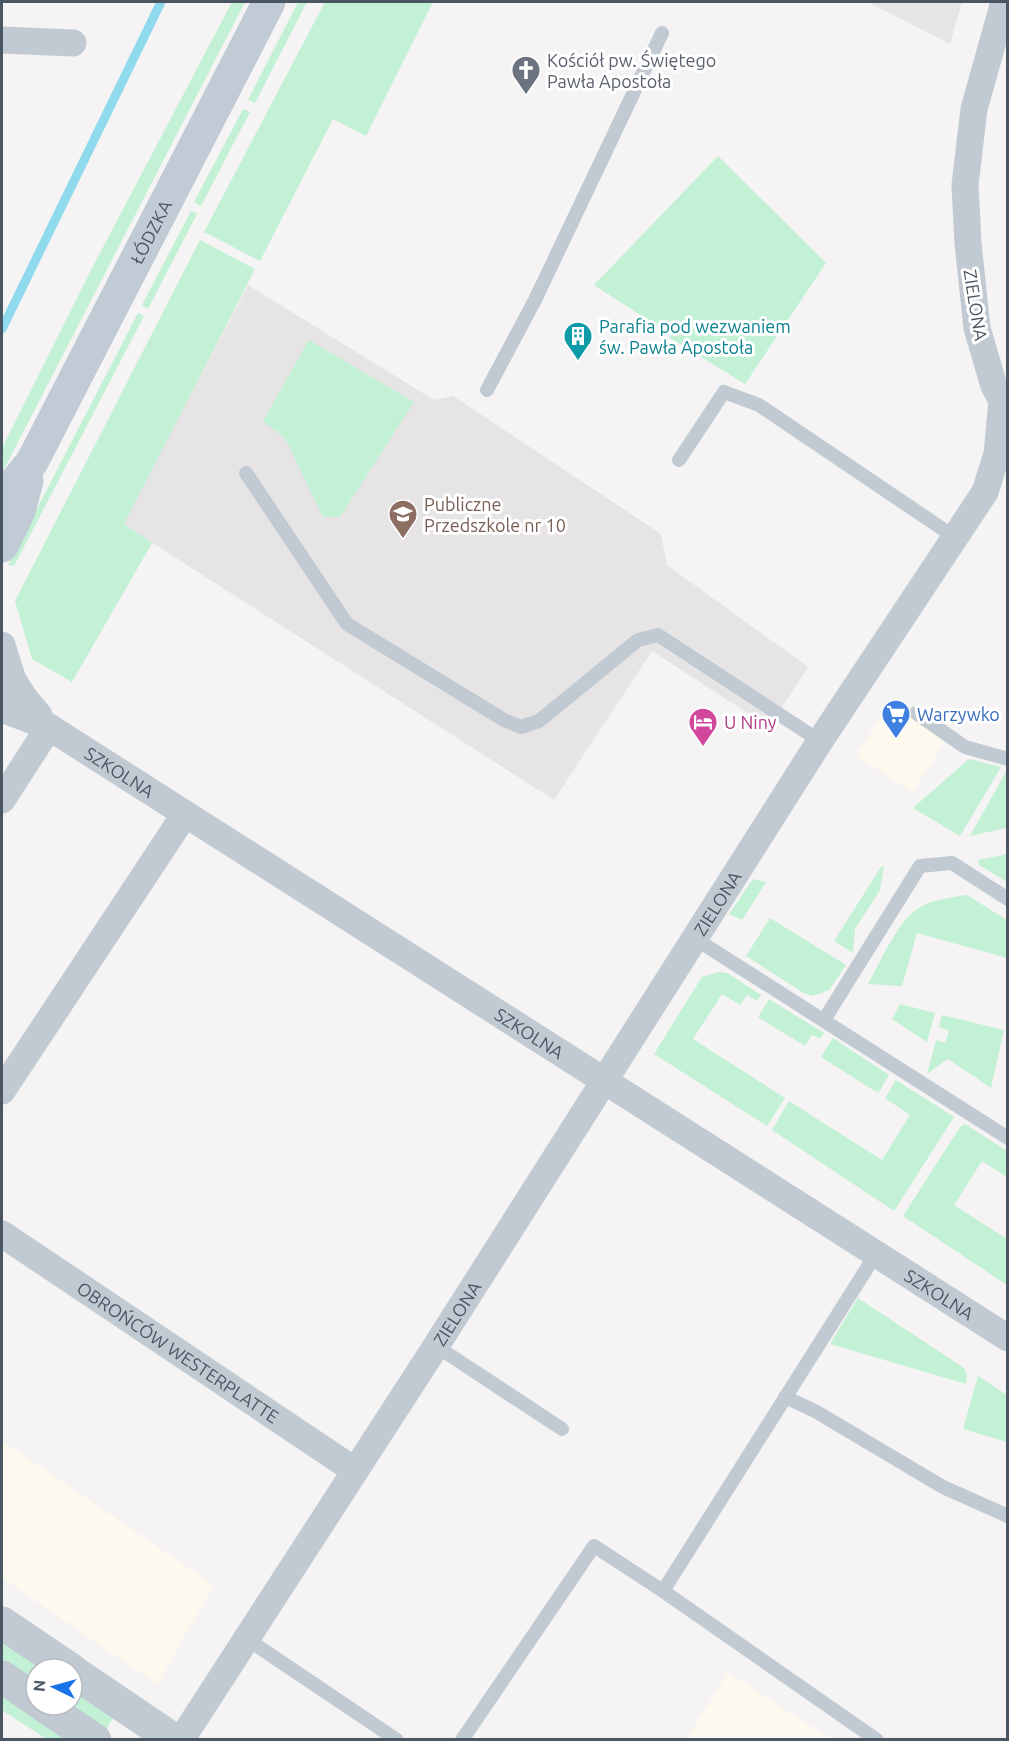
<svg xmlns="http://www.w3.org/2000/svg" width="1009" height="1741" viewBox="0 0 1009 1741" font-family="Ubuntu,sans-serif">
  <rect width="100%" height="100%" fill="#f5f3f3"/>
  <g fill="#fdf9ef">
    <path d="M 889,703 L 946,740 L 912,792 L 856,756 Z"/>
    <path d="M 2,1441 L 214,1585 L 157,1684 L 2,1578 Z"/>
    <path d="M 728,1673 L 831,1739 L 686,1739 Z"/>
  </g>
  <g fill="#e6e4e5">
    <path d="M 868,2 L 962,2 L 950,44 Z"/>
    <path d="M 248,285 L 434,400 L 453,396 L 661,534 L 667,565 L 808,667 L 769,727 L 652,651 L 554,800 L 123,524 Z"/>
  </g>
  <g fill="#c3f1d5">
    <path d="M 232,2 L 245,2 L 2,473 L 2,448 L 90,272 Z"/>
    <path d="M 298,2 L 307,2 L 255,103 L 248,100 Z"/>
    <path d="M 325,2 L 433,2 L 366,136 L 333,119 L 260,261 L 204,232 Z"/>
    <path d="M 243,109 L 250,112 L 201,206 L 194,202 Z"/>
    <path d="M 718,156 L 826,263 L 745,384 L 670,338 L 671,335 L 594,285 Z"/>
    <path d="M 191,211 L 197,214 L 148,309 L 142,305 Z"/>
    <path d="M 200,240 L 255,269 L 124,524 L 152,543 L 72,682 L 32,659 L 15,601 Z"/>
    <path d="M 138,313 L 144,316 L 14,566 L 8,565 Z"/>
    <path d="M 309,340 L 414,402 L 340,517 L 323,517 L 285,438 L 263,421 Z"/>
    <path d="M 969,759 L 1001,767 L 960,836 L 913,808 Z"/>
    <path d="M 1007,770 L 1007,836 L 1006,828 L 970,836 Z"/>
    <path d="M 1007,854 L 1007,882 L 979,865 L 978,860 Z"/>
    <path d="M 884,866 L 880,890 L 855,929 L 853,953 L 834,941 L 881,867 Z"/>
    <path d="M 753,879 L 766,882 L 742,920 L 729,914 Z"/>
    <path d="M 967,895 L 1007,920 L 1007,958 L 917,933 L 902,986 L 868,984 C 882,960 899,915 926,904 C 938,899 954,897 967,895 Z"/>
    <path d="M 770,918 L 846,965 L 829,990 L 813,996 L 802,992 L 746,956 Z"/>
    <path d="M 719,972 L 727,973 L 761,995 L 757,1001 L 747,995 L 740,1005 L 722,994 L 693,1039 L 785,1098 L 767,1126 L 654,1054 L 702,977 Z"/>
    <path d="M 769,999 L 824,1033 L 820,1039 L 812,1035 L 805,1046 L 758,1017 Z"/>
    <path d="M 900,1004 L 935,1013 L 927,1042 L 892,1019 Z"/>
    <path d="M 942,1015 L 1004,1030 L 991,1088 L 948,1059 L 927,1074 L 936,1040 L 945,1043 L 949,1031 L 939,1027 Z"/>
    <path d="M 833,1038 L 889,1075 L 878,1093 L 821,1057 Z"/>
    <path d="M 896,1080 L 954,1117 L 894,1211 L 772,1130 L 789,1101 L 882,1160 L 910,1115 L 885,1098 Z"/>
    <path d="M 965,1124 L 1007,1151 L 1007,1177 L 982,1161 L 954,1205 L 1007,1239 L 1007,1285 L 903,1216 L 960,1127 Z"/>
    <path d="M 858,1298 L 964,1368 L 967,1375 L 966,1384 L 830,1344 Z"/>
    <path d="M 978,1376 L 1007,1395 L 1007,1442 L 963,1429 Z"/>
    <path d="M 2,1643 L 41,1669 L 36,1669 L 36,1682 L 2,1659 Z"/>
    <path d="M 72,1690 L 113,1718 L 106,1730 L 72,1705 Z"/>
    <path d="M 2,1695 L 68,1739 L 46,1739 L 2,1710 Z"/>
  </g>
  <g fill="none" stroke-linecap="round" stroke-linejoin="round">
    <path stroke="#90daee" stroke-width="9" d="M 2,329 L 161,2"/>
    <g stroke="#c1cad2" stroke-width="14">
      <path d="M 487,390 L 535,300 L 662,33"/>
      <path d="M 679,460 L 724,392 L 759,405 L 956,538"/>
      <path d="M 246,473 L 347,624 L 504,720 L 521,727 L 539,721 L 638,640 L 658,635 L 820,741"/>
      <path d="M 916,713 L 965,747 L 1008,759"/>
      <path d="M 694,938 L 1008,1138"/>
      <path d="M 824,1020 L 920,866 L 952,863 L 1008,899"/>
      <path d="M 436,1346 L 562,1429"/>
      <path d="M 785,1397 L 815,1411 L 943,1487 L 1008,1516"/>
      <path d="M 663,1591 L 876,1254"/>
      <path d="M 247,1639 L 397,1740"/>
      <path d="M 462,1740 L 594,1546 L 663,1591 L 877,1740"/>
    </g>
    <g stroke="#c1cad2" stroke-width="27">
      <path d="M 2,40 L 73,43"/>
      <path d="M 2,645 L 13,680 L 25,699"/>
      <path d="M 2,685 L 26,700 L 39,715"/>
      <path id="s1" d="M 2,709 L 49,727 L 1008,1338"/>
      <path d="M 2,800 L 49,727"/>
      <path d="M 2,1091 L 185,814"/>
      <path id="s2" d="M 2,1234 L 354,1470"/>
      <path id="s3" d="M 181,1740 L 436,1346 L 820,741 L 985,492 L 997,454 L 1002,401 L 994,386 L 977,328 L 968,243 L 965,185 L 974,109 L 1004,2"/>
    </g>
    <g stroke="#c1cad2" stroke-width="33">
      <path d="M 2,1623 L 70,1669"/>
      <path d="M 72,1671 L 174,1740"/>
      <path d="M 2,1677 L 36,1700"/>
      <path d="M 43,1705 L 95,1740"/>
    </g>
    <g stroke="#c1cbd6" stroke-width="33">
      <path id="s4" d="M 2,502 L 9,490 L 32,462 L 269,2"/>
      <path d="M 2,546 L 19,511 L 27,481"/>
    </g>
  </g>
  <defs>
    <g id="church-pin" transform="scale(1.5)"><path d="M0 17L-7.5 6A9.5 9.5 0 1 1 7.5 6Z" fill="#6b7280" stroke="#fff"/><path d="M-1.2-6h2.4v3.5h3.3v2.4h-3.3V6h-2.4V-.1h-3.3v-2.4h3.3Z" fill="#fff"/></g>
    <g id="building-pin" transform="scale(1.5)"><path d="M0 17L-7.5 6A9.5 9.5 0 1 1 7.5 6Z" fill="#0f9aa8" stroke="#fff"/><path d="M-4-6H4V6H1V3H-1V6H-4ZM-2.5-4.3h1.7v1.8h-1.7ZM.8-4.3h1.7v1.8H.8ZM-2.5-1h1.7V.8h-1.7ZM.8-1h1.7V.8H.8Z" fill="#fff"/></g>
    <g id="school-pin" transform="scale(1.5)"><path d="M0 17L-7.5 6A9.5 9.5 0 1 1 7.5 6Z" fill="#8d6e63" stroke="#fff"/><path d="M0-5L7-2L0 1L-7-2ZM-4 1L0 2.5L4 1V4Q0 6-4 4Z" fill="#fff"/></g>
    <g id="supermarket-pin" transform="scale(1.5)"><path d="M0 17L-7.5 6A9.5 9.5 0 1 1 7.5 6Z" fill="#3f7fe0" stroke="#fff"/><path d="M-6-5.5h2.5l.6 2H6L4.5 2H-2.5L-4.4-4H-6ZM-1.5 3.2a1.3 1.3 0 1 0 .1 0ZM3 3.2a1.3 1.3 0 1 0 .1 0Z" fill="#fff"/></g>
    <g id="hotel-pin" transform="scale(1.5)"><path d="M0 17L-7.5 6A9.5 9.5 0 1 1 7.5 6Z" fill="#d1479c" stroke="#fff"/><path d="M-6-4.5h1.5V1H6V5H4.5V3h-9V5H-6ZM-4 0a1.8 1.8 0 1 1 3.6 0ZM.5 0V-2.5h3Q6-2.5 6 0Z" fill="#fff"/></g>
  </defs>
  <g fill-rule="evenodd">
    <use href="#church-pin" x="526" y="70"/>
    <use href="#building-pin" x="578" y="336"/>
    <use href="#school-pin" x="403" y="514"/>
    <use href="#supermarket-pin" x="896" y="714"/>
    <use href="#hotel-pin" x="703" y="722"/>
  </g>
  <g text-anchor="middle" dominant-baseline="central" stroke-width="6" stroke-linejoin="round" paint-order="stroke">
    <g font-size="18" fill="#5b616d" stroke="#fff" text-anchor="start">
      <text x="547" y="60">Kościół pw. Świętego<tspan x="547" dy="21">Pawła Apostoła</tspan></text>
    </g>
    <g font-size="18" fill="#4a5661" stroke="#fff">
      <text stroke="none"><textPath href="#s4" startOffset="309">ŁÓDZKA</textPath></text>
      <text transform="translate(976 305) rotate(81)">ZIELONA</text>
      <text stroke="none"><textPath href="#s1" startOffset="134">SZKOLNA</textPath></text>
      <text stroke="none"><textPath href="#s3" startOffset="994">ZIELONA</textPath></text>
      <text stroke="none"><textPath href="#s1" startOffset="620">SZKOLNA</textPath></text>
      <text stroke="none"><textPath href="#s1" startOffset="1106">SZKOLNA</textPath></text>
      <text stroke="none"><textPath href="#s3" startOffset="508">ZIELONA</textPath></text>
      <text stroke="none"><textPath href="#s2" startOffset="212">OBROŃCÓW WESTERPLATTE</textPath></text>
    </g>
    <g font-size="18" fill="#0d838f" stroke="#fff" text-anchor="start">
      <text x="599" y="326">Parafia pod wezwaniem<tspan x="599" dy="21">św. Pawła Apostoła</tspan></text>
    </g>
    <g font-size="18" fill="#785e54" stroke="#fff" text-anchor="start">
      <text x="424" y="504">Publiczne<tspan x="424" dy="21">Przedszkole nr 10</tspan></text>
    </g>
    <g font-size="18" fill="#366cbe" stroke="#fff" text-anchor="start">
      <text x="917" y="714">Warzywko</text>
    </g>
    <g font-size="18" fill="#b23c85" stroke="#fff" text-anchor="start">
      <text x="724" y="722">U Niny</text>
    </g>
  </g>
  <rect width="1009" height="1741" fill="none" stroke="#4a5661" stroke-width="6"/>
  <g transform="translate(54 1687) rotate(275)"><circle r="28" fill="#ffffff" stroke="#b7bbc0" stroke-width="1.5"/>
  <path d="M0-4.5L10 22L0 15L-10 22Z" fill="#1a73e8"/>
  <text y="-9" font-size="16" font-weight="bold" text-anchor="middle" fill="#4a5661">N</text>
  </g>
</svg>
